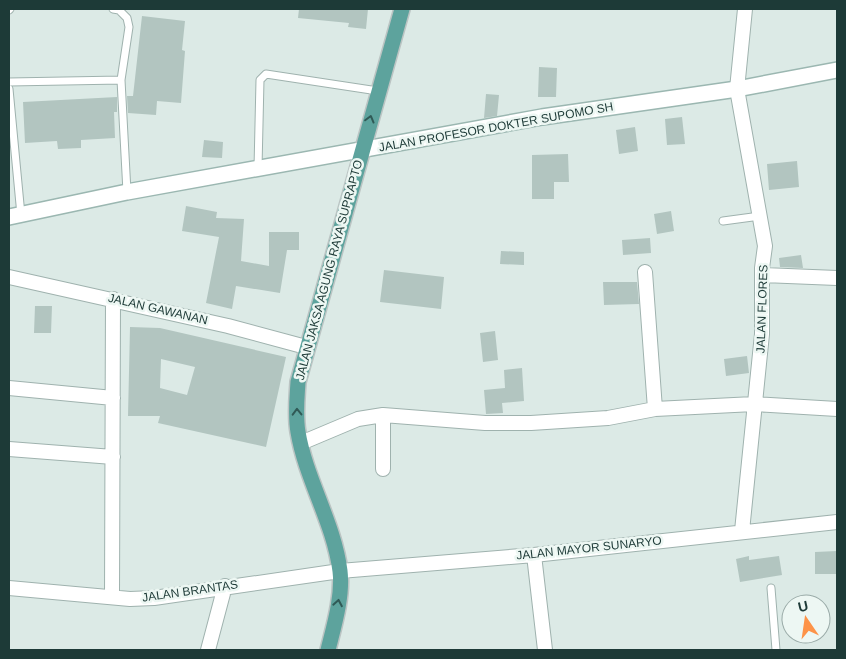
<svg xmlns="http://www.w3.org/2000/svg" width="846" height="659" viewBox="0 0 846 659" font-family="Helvetica,sans-serif">
	<style>
		.building { fill: #b2c5c0; fill-rule: evenodd }
		.lines { fill: none; stroke-linecap: round; stroke-linejoin: round }
		.lane-casing { stroke: #9fb2ae; stroke-width: 9 }
		.street-casing { stroke: #9fb2ae; stroke-width: 16 }
		.secondary-casing { stroke: #9bb7b1; stroke-width: 18 }
		.primary-casing { stroke: #bbc4c3; stroke-width: 18 }
		.lane { stroke: #fff; stroke-width: 7 }
		.street { stroke: #fff; stroke-width: 14 }
		.secondary { stroke: #fff; stroke-width: 15 }
		.primary { stroke: #5da39d; stroke-width: 15 }
		.oneway { stroke: #305a56 }
		.labels { text-anchor: middle; dominant-baseline: central; stroke-width: 5; stroke-linejoin: round; paint-order: stroke }
		.street-label { font-size: 12px; fill: #1d3a37; stroke: #edf7f3 }
	</style>
	<rect width="100%" height="100%" fill="#dceae6"/>
	<!-- building -->
	<path class="building" d="M299 9H368L366 29 348 27 349 23 298 18Z
		M142 16 185 21 182 50 185 51 181 103 157 101 156 115 128 113 127 96H133Z
		M539 67 557 68 556 97H538Z
		M486 94 499 95 497 116 484 118Z
		M117 97V112H114L115 138 81 140V148L58 149 57 141 25 143 23 102Z
		M682 117 685 144 667 145 665 119Z
		M635 127 638 151 619 154 616 130Z
		M204 140 223 142 222 158 202 157Z
		M568 154 569 182H554V199H532V155Z
		M797 161 799 187 769 190 767 164Z
		M186 206 217 212 216 218 244 219 241 261 269 266V232H299V250H287L280 293 236 286 232 309 206 303 219 237 182 231Z
		M671 211 674 231 657 234 654 214Z
		M650 238 651 253 623 255 622 240Z
		M501 251 524 252V265L500 264Z
		M801 255 803 268 780 267 779 258Z
		M384 270 444 277 441 309 380 302Z
		M603 282H637L639 304 604 305Z
		M35 306H52L51 333H34Z
		M130 327 160 328 286 357 266 447 158 423 160 416H128ZM161 359 195 367 187 395 160 388Z
		M495 331 498 360 483 362 480 333Z
		M747 356 749 373 726 376 724 359Z
		M522 368 524 401 502 403 503 413 486 414 484 390 505 388 504 370Z
		M837 551V574H815V552Z
		M749 556V560L779 556 782 575 740 582 736 559Z"/>
	<g class="lines">
		<!-- lane casing -->
		<g class="lane-casing">
			<path id="lane" d="M113 9 119 10 127 18 129 27 121 80 127 192
				M9 10 10 9
				M9 82 121 80
				M9 89 21 215
				M258 168 260 80 266 74 378 91
				M723 221 760 216
				M771 588 776 650"/>
		</g>
		<!-- street casing -->
		<g class="street-casing">
			<path id="street" d="M645 272 655 409
				M763 275 837 278
				M9 277 228 326 306 347
				M9 388 113 398
				M301 443 358 419 383 415 485 423H531L608 418 655 409 754 404 837 409
				M9 449 113 457
				M383 469V415
				M742 531 762 334V268L765 246 737 89 745 9
				M534 555 545 650
				M9 588 130 599 154 598 340 571 534 555 837 522
				M112 597 113 299
				M208 650 225 586"/>
		</g>
		<!-- secondary casing -->
		<g class="secondary-casing">
			<path id="secondary" d="M9 217 127 192 542 117 737 89 837 70"/>
		</g>
		<!-- primary casing -->
		<g class="primary-casing">
			<path id="primary" d="M328 650C334 626 343 596 340 571 334 523 306 480 298 432 295 415 297 399 298 382L402 9"/>
		</g>
		<!-- lane -->
		<use href="#lane" class="lane"/>
		<!-- street -->
		<use href="#street" class="street"/>
		<!-- secondary -->
		<use href="#secondary" class="secondary"/>
		<!-- primary -->
		<use href="#primary" class="primary"/>
	</g>
	<!-- one-way arrows -->
	<defs><path id="oneway-chevron" d="M-2-3.5L2.5 0L-2 3.5" fill="none" stroke-width="1.6" stroke-linecap="round" stroke-linejoin="round" transform="scale(1.25)"/></defs>
	<g class="oneway">
		<use href="#oneway-chevron" transform="translate(370 119) rotate(-75)"/>
		<use href="#oneway-chevron" transform="translate(297 412) rotate(-91)"/>
		<use href="#oneway-chevron" transform="translate(338 603) rotate(-80)"/>
	</g>
	<g class="labels">
		<!-- street labels -->
		<g class="street-label">
			<text transform="translate(496 127) rotate(-10)">JALAN PROFESOR DOKTER SUPOMO SH</text>
			<text transform="translate(329 270) rotate(-75)">JALAN JAKSA AGUNG RAYA SUPRAPTO</text>
			<text transform="translate(158 309) rotate(13)">JALAN GAWANAN</text>
			<text transform="translate(762 309) rotate(-88)">JALAN FLORES</text>
			<text transform="translate(589 548) rotate(-6)">JALAN MAYOR SUNARYO</text>
			<text transform="translate(190 591) rotate(-8)">JALAN BRANTAS</text>
		</g>
	</g>
	<!-- border -->
	<rect width="846" height="659" fill="none" stroke="#1d3a37" stroke-width="20"/>
	<!-- north arrow -->
	<g transform="translate(806 619) rotate(347)"><circle r="24" fill="#edf7f3" stroke="#9aaba8"/>
	<path d="M0-4L9 19L0 12L-9 19Z" fill="#fd9348"/>
	<text y="-8" font-size="14" font-weight="bold" text-anchor="middle" fill="#1d3a37">U</text>
	</g>
</svg>
